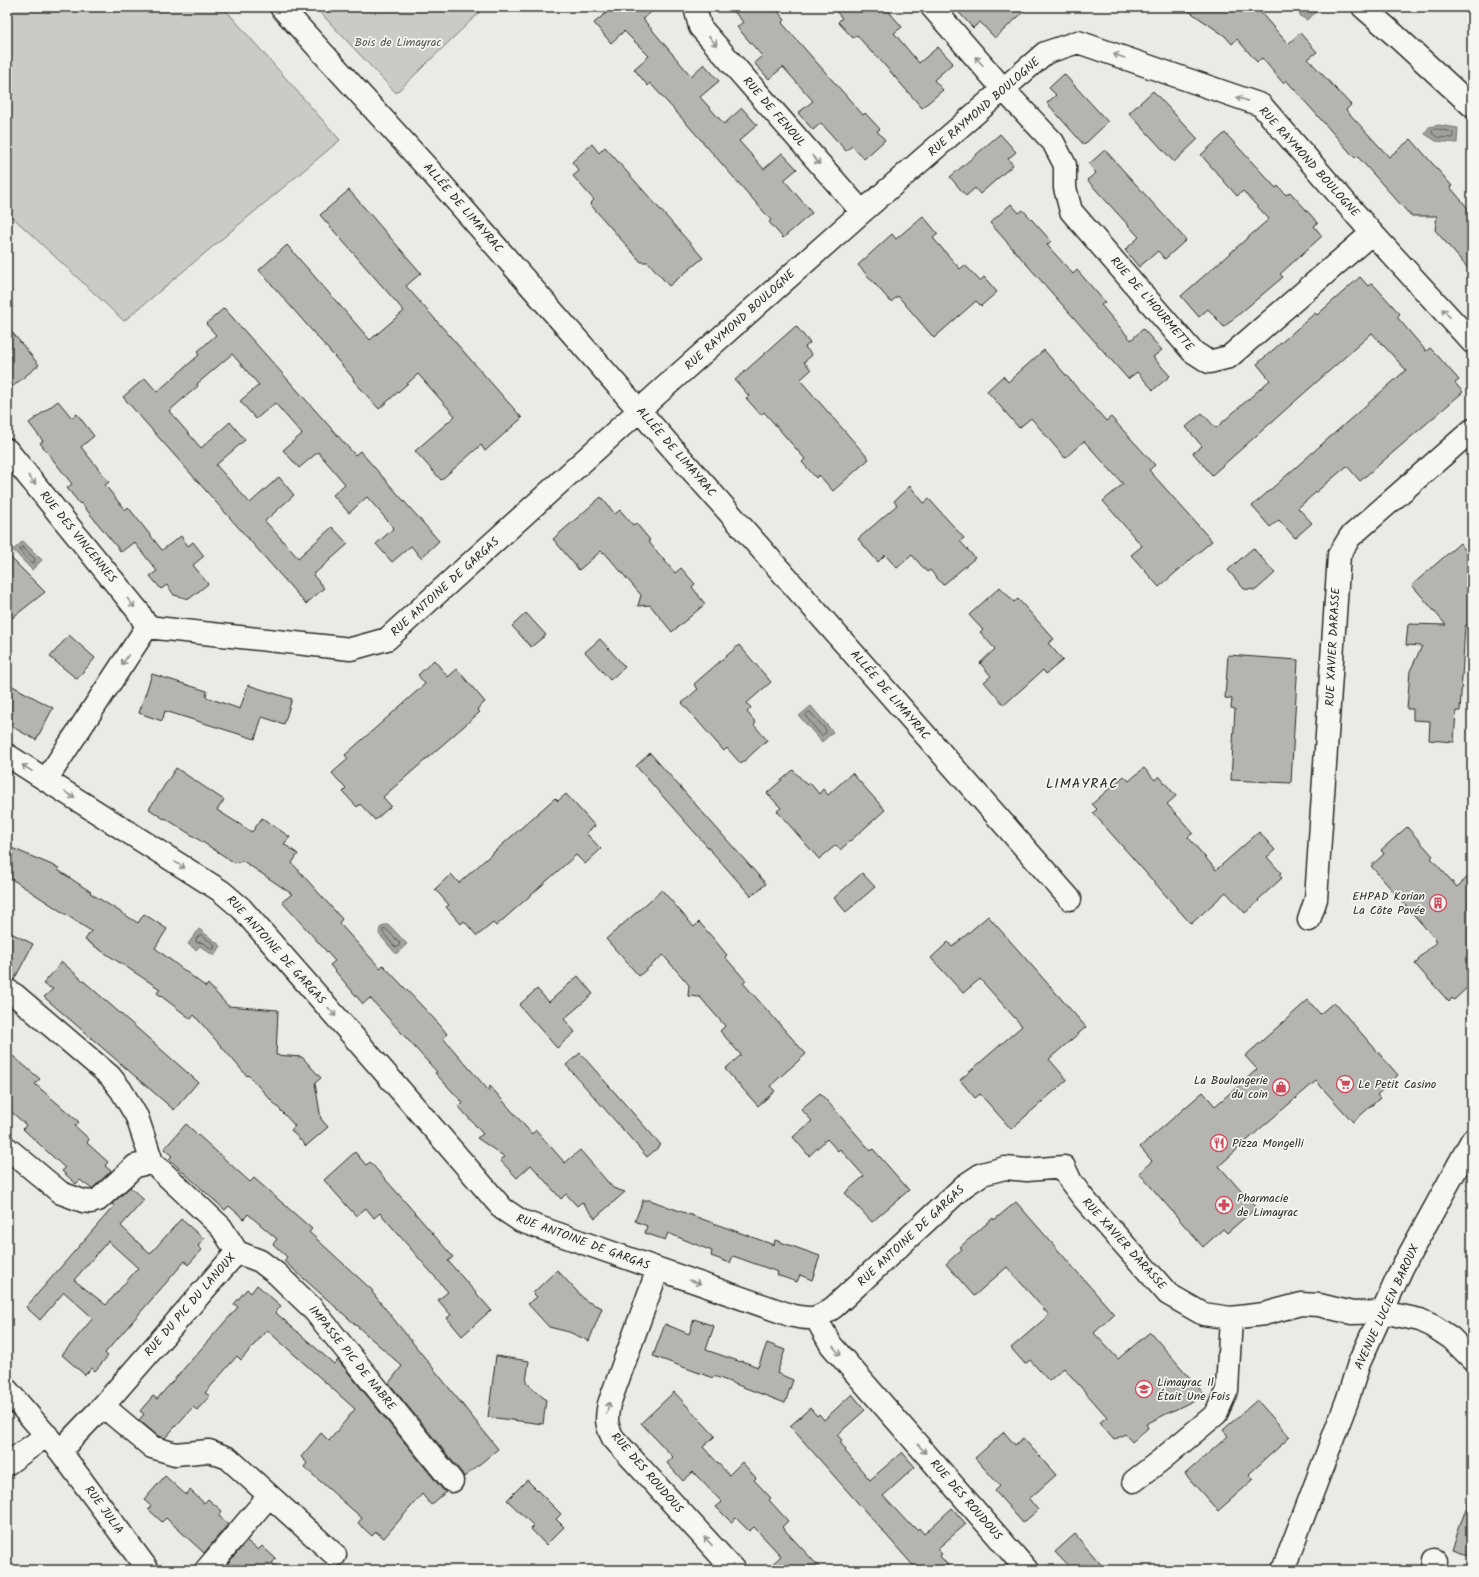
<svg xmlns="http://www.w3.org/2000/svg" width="1479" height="1577" viewBox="0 0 1479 1577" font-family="Kalam,sans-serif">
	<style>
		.green { fill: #cacac7; stroke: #7a7a79 }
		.water { fill: #a1a19e; stroke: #727270 }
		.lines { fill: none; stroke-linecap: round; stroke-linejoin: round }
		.shore { stroke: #5a5a59; stroke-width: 1 }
		.building { fill: #b4b4b1; stroke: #2b2b2b; fill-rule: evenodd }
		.minor-casing { stroke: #2b2b2b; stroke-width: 25 }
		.tertiary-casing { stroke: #2b2b2b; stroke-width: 25 }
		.minor { stroke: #f6f6f2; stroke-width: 22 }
		.tertiary { stroke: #f6f6f2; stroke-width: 22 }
		.oneway { stroke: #90908e }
		.labels { text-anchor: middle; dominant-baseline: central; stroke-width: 3.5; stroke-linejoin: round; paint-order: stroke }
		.park-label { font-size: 12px; fill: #535352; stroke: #f6f6f2 }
		.street-label { font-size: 12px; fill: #2b2b2b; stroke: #f6f6f2 }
		.poi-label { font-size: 12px; fill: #2b2b2b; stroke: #f6f6f2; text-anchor: start }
		.quarter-label { font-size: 14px; letter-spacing: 1px; fill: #2b2b2b; stroke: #f6f6f2 }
	</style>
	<rect width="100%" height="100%" fill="#eaeae6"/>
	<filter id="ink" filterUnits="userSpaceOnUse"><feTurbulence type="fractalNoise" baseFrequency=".025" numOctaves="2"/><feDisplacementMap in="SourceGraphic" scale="8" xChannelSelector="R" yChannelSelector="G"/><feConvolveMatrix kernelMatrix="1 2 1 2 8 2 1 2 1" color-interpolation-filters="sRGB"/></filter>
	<g filter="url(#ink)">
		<!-- green -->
		<path class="green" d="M7 7H223L340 140 124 321 7 212Z
			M315 7H485L396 93Z"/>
		<!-- water -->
		<path class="water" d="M1299 7H1322L1307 20 1300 16 1298 9Z
			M1438 125 1458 128 1457 143 1436 141 1425 134 1429 127Z
			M23 541 42 560 32 570 13 550Z
			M811 706 833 732 822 742 799 716Z
			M384 925H389L407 944 396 954 379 934 380 928Z
			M199 929 221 946 214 956 200 946 196 950 188 944Z"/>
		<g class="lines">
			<!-- shore -->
			<path class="shore" d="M1438 129 1453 132V138L1437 137 1432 133V130Z
				M22 547 35 559 34 563H31L20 551V549Z
				M809 712 811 713 826 730V732L823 735H821L806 717V715Z
				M386 929 400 943 398 947H395L383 933V930Z
				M201 935 215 945 214 949H212L203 943 196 942V939Z"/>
		</g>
		<!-- building -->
		<path class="building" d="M613 7H657L643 19 691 76 704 64 719 81 700 97 724 124 742 108 757 125 739 141 764 169 782 153 797 169 784 180 812 213 783 238 769 222 771 220 686 123 650 83 648 86 634 69 649 56 624 31 611 43 594 23Z
			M730 7H774L785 20 782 23 863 115 865 113 880 129 877 131 885 140 864 159 852 146 846 151 821 123 813 130 798 113 813 101 783 67 769 79 754 63 762 56 737 27 743 22Z
			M832 7H885L902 27 894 33 919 63 938 47 953 63 934 80 943 90 922 108 873 52 872 53 857 35 853 38 838 22 842 18Z
			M954 7H1029L995 38 980 22 973 28Z
			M1183 7H1252L1261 13 1288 44 1300 33 1317 52 1308 59 1351 105 1346 110 1389 157 1411 139 1452 186 1450 187 1472 213V273L1435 230 1437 216H1411L1357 156 1355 158 1286 80 1283 83 1262 58 1257 62 1237 39 1232 44 1225 36Z
			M1064 74 1108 122 1084 145 1047 103 1056 95 1049 88Z
			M1153 91 1198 139 1174 162 1129 113Z
			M1225 133 1276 188 1278 186 1286 195 1290 192 1318 223 1314 226 1322 236 1280 274 1283 277 1224 327 1208 309 1199 317 1181 296 1269 219 1243 191 1237 196 1201 155Z
			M1000 134 1016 152 1008 159 1013 165 980 194 975 188 966 196 950 177Z
			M592 144 599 153 605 147 703 258 669 286 648 262H641L590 204 594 200 573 176 579 171 572 162Z
			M1105 150 1186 240 1165 259 1158 251 1139 267 1125 250 1139 237 1087 180 1096 173 1089 164Z
			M349 190 421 273 406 286 522 418 485 451 481 445 441 480 415 451 455 416 418 374 379 409 353 380 354 379 259 270 287 245 370 340 404 311 320 215Z
			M1011 204 1019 213 1023 210 1051 241 1047 245 1073 274 1077 270 1105 302 1101 305 1131 340 1143 329 1162 350 1153 357 1170 376 1153 390 1137 372 1128 379 990 223Z
			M923 216 938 234 933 238 960 269 965 265 980 281 984 277 997 292 981 306 976 301 934 338 898 296 891 302 858 265 892 234 896 239Z
			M1360 277 1368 286 1372 283 1400 314 1397 317 1426 351 1430 348 1437 355 1459 380 1455 383 1463 392 1360 481 1347 466 1322 487 1298 508 1312 523 1295 538 1279 520 1270 527 1252 506 1406 370 1372 333 1212 475 1193 453 1202 446 1186 427 1202 413 1216 428 1270 380 1257 364 1315 313 1317 315Z
			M224 308 355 455 360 451 439 541 421 558 411 546 392 562 376 544 394 528 367 497 349 513 333 495 345 484 318 452 299 468 283 450 302 434 275 403 256 419 240 401 259 385 232 354 197 384 198 386 169 411 201 448 230 422 245 440 216 465 250 503 279 477 294 495 265 521 298 558 332 527 348 544 313 575 324 588 306 604 123 397 145 378 157 392 199 355 197 352 216 335 206 324Z
			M7 326 39 365 7 391Z
			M796 326 810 343 805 347 812 355 804 362 811 370 800 380 869 459 833 491 819 475 816 478 802 462 805 459 764 412 761 415 746 398 749 396 735 380Z
			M1044 350 1106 421 1111 417 1155 465 1149 470 1212 541 1159 587 1131 555 1142 546 1103 501 1123 484 1084 441 1065 458 1031 418 1019 428 987 391 1003 376 1008 382Z
			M58 401 72 418 77 414 94 436 81 447 109 482 105 485 125 510 128 507 162 550 181 536 188 546 193 542 204 556 193 565 208 584 189 599 174 595 167 585 161 589 150 576 157 571 134 542 121 552 81 503 80 504 67 488 72 484 40 443 43 441 29 423Z
			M910 486 924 503 929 499 964 538 960 541 975 558 943 585 930 570 927 572 912 555 897 568 885 555 878 562 858 539 897 505 894 501Z
			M601 497 615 514 620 510 633 525 636 523 650 540 648 541 675 573 681 568 695 584 692 587 705 604 672 632 650 605 638 606 641 595 604 552 603 553 601 551 579 570 553 539Z
			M1460 543 1472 559V620L1465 626 1460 711H1456L1454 742 1429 740 1430 721 1413 720V709H1407L1410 671 1422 646 1406 645 1408 624 1446 625 1412 585Z
			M1253 548 1275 573 1256 590 1244 589 1228 570Z
			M7 554 45 592 7 622Z
			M1000 587 1014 602 1018 599 1054 639 1048 643 1063 660 1046 674 1043 670 1004 705 984 682 991 676 980 663 995 649 980 632 983 630 969 615Z
			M526 613 546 635 531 647 512 626Z
			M69 635 95 658 77 679 50 657Z
			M600 639 625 667 610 680 585 652Z
			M739 645 771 682 747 703 751 708 747 712 756 723 754 725 767 740 741 764 727 748 724 751 682 703 698 689 694 684Z
			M1228 655 1298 660 1291 783 1231 780 1235 709 1231 708 1232 699 1225 698Z
			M434 660 448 677 457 669 485 702 477 709 480 712 383 797 391 806 375 820 360 804 357 807 343 792 346 789 332 773 348 759 345 755 425 684 418 675Z
			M152 674 207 691 206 697 240 709 248 685 292 699 284 724 262 717 255 739 165 711 162 721 139 713Z
			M7 683 53 708 36 740 7 724Z
			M650 753 766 884 751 896 636 766Z
			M176 768 224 800 217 810 252 832 262 818 290 837 284 844 298 854 292 863 342 919 339 923 380 968 383 965 439 1024 447 1034 443 1038 489 1091 490 1086 532 1134 536 1130 565 1163 580 1150 613 1188 625 1192 595 1218 582 1202 577 1206 566 1194 561 1199 531 1165 517 1178 500 1160 505 1157 477 1138 483 1134 459 1107 463 1103 435 1073 437 1072 370 998 363 1004 330 965 335 961 282 902 292 894 243 861 235 863 165 818 164 819 149 809Z
			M1144 768 1155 780 1159 776 1176 796 1167 804 1193 833 1188 837 1216 870 1259 832 1275 850 1267 857 1281 873 1279 875 1282 878 1258 900 1259 901 1245 913 1226 892 1191 924 1093 813 1097 809 1092 804 1124 776 1129 781Z
			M793 770 807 785 810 783 819 794 823 789 828 795 852 773 885 810 840 850 836 845 819 859 777 811 781 808 767 793Z
			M566 794 595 826 586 833 601 849 585 864 576 855 496 926 493 923 477 936 464 921 461 924 446 907 449 905 435 889 451 874 459 883 555 798 558 801Z
			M1407 827 1433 856 1431 858 1457 887 1472 873V983L1454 1000 1452 998 1449 1002 1415 964 1419 960 1418 959 1436 942 1434 940 1435 939 1371 866 1384 854 1381 850Z
			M7 846 59 868 58 870 91 892 90 893 138 923 144 914 167 929 155 948 206 987 208 984 228 1006 278 1010 276 1055 302 1057 321 1078 315 1083 321 1119 328 1127 306 1146 291 1130 295 1126 248 1075 247 1076 194 1015 191 1019 157 993 160 989 85 940 91 931 7 876Z
			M862 873 875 887 846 912 834 898Z
			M662 890 694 927 699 922 713 938 727 955 725 957 746 981 743 983 806 1054 770 1086 775 1091 758 1106 725 1069 741 1055 720 1031 725 1026 700 997 688 996 689 985 663 955 639 976 606 939Z
			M988 916 1086 1027 1049 1059 1067 1080 1011 1129 980 1094 975 1098 960 1080 1022 1026 980 979 963 993 931 958 948 942 952 947Z
			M7 931 33 944 14 980 7 978Z
			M62 962 198 1082 174 1110 44 997 53 989 43 984Z
			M578 976 593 994 564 1019 575 1032 557 1048 519 1005 537 989 549 1002Z
			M1308 1000 1320 1014 1334 1002 1398 1075 1377 1095 1380 1098 1353 1122 1316 1081 1261 1128 1219 1166 1256 1208 1227 1233 1223 1229 1203 1247 1139 1173 1152 1161 1140 1147 1203 1092 1215 1106 1243 1082 1257 1069 1245 1056Z
			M7 1051 40 1079 35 1084 79 1122 75 1126 89 1139 87 1143 108 1162 105 1166 111 1171 92 1189 80 1180 76 1184 62 1171 65 1168 23 1129 26 1125 7 1108Z
			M580 1053 661 1145 647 1157 566 1065Z
			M820 1093 871 1151 873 1149 909 1190 872 1222 845 1193 864 1176 840 1149 838 1151 827 1139 809 1156 793 1137 812 1121 801 1109Z
			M186 1124 250 1182 254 1178 312 1229 309 1232 373 1291 372 1292 498 1449 464 1477 462 1473 389 1383 402 1366 284 1261 287 1257 273 1244 277 1239 248 1214 244 1219 229 1206 225 1210 169 1159 172 1156 164 1149Z
			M355 1152 366 1165 370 1162 401 1197 453 1257 448 1261 491 1310 462 1336 447 1318 451 1315 438 1300 448 1292 380 1213 374 1218 366 1208 356 1216 324 1180Z
			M130 1187 144 1200 121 1226 150 1254 181 1219 204 1239 198 1246 202 1250 188 1265 185 1261 105 1353 108 1356 95 1371 92 1368 85 1375 62 1355 93 1318 64 1292 40 1320 26 1307 114 1206 112 1204ZM108 1241 138 1268 106 1305 74 1280Z
			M643 1200H650L666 1206 774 1245 775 1240 820 1256 812 1280 800 1275 797 1282 777 1275 778 1272 733 1256 730 1263 711 1256 712 1251 668 1233 665 1240 645 1233 647 1226 635 1221Z
			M1016 1202 1114 1314 1094 1333 1118 1359 1150 1332 1205 1395 1146 1424 1148 1428 1132 1442 1125 1434 1114 1440 1099 1423 1107 1417 1064 1368 1049 1381 1030 1360 1025 1364 1011 1348 1049 1315 1007 1267 974 1296 946 1264 962 1249 960 1247 993 1218 994 1220Z
			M557 1270 586 1301 602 1308 589 1341 569 1332 549 1327 528 1304 537 1297 533 1293Z
			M257 1285 281 1306 275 1312 334 1364 338 1360 442 1489 446 1492 431 1505 422 1494 384 1538 376 1532 372 1536 358 1523 362 1518 304 1467 307 1463 301 1457 321 1433 329 1441 355 1409 267 1330 241 1360 237 1356 224 1371 205 1393 210 1396 197 1410 193 1407 165 1438 158 1436 139 1420 144 1414 140 1411 153 1396 157 1399 238 1307 234 1304 247 1289 251 1293Z
			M694 1319 714 1326 706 1350 741 1362 742 1361 758 1367 767 1343 785 1350 777 1373 793 1380 785 1403 714 1376 713 1378 653 1356 665 1324 689 1334Z
			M496 1356 529 1361 526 1382 546 1400 543 1424 488 1417Z
			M674 1392 715 1436 703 1447 729 1475 742 1462 756 1478 754 1480 771 1498 769 1500 788 1521 782 1527 822 1570H766L781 1556 754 1527 749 1531 736 1518 731 1522 716 1507 722 1502 693 1472 683 1481 667 1463 673 1457 641 1423Z
			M852 1394 865 1410 837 1435 842 1440 840 1442 846 1450 845 1451 870 1480 902 1452 915 1467 883 1496 909 1524 910 1523 917 1530 919 1528 924 1534 952 1508 966 1524 937 1549 942 1554 940 1556 952 1570H917L790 1426 810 1408 817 1416 819 1414 824 1420Z
			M1257 1400 1290 1437 1249 1474 1254 1479 1218 1511 1185 1474 1228 1436 1223 1430Z
			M1004 1432 1015 1445 1023 1438 1056 1475 1029 1499 1038 1510 1023 1523 995 1491 1000 1486 975 1458Z
			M165 1476 186 1495 190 1490 204 1503 208 1499 222 1511 219 1516 228 1524 204 1553 166 1518 162 1522 148 1509 151 1506 144 1500Z
			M527 1480 561 1514 556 1519 564 1527 546 1545 531 1529 534 1526 507 1500Z
			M1469 1500 1472 1501V1556L1452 1549Z
			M1075 1534 1084 1545 1106 1570H1072L1055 1552Z
			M247 1541 258 1550 262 1546 276 1559 272 1563 281 1570H224L223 1569Z"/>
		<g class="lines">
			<!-- minor casing -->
			<g class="minor-casing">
				<path id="minor" d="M281 7 432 173 658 432 1070 899
					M695 7 700 27 862 212
					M932 7 1004 90 1053 142 1065 165V188L1071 211 1192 351 1209 362 1229 357 1372 233
					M1363 7 1396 36 1472 106
					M7 450 138 611 147 627
					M147 627 46 780 221 891 241 908 401 1091 503 1209 521 1221 790 1315C810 1320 817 1320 834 1307L964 1186 982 1174 1005 1168 1027 1170 1064 1167 1071 1182 1084 1199 1168 1294 1203 1314 1231 1318 1264 1314 1301 1304 1319 1305 1352 1313 1383 1312 1420 1320 1433 1326 1451 1338 1472 1359
					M147 627 351 649 387 639 676 377 862 212 1045 53 1078 42 1261 105 1372 233 1472 342
					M7 755 46 780
					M1309 920 1316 899 1339 555 1350 537 1472 430
					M7 990 15 995 110 1076 121 1090 137 1117 152 1162 221 1227 237 1252
					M7 1148 61 1193 83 1201 91 1202 98 1200 135 1166 152 1162
					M237 1252 260 1261 277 1274 312 1308 452 1481
					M658 1269 609 1404C606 1419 606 1425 613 1438L734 1570
					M816 1318 831 1345 1027 1570
					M7 1390 60 1451 148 1570
					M103 1406 152 1447 175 1454 209 1451 228 1458 335 1555
					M60 1451 103 1406 237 1252
					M7 1464 47 1435
					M1134 1481 1161 1460 1216 1414 1227 1390 1231 1318
					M206 1570 269 1496
					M1434 1570 1435 1560"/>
			</g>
			<!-- tertiary casing -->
			<g class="tertiary-casing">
				<path id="tertiary" d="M1283 1570 1347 1401 1359 1363 1402 1268 1472 1140"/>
			</g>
			<!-- minor -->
			<use href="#minor" class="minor"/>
			<!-- tertiary -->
			<use href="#tertiary" class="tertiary"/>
		</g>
		<!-- one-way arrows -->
		<defs><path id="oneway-shaft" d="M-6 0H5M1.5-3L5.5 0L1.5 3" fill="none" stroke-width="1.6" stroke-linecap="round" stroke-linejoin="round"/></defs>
		<g class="oneway">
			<use href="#oneway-shaft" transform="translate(713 41) rotate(49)"/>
			<use href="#oneway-shaft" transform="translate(1119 56) rotate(-161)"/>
			<use href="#oneway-shaft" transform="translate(979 61) rotate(-131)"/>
			<use href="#oneway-shaft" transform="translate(1242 99) rotate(-161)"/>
			<use href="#oneway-shaft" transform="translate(816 160) rotate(49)"/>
			<use href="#oneway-shaft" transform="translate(1446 313) rotate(-133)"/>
			<use href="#oneway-shaft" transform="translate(32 480) rotate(51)"/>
			<use href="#oneway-shaft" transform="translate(131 603) rotate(51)"/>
			<use href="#oneway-shaft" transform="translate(125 660) rotate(123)"/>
			<use href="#oneway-shaft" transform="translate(27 768) rotate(-147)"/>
			<use href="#oneway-shaft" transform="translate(70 795) rotate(32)"/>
			<use href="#oneway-shaft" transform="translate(180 865) rotate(32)"/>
			<use href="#oneway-shaft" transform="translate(332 1012) rotate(49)"/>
			<use href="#oneway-shaft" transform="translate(695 1282) rotate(19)"/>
			<use href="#oneway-shaft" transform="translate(837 1351) rotate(49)"/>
			<use href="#oneway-shaft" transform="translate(608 1408) rotate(-76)"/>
			<use href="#oneway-shaft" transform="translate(922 1449) rotate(49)"/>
			<use href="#oneway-shaft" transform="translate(708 1541) rotate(-133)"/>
		</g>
	</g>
	<!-- icons -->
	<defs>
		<g id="building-ring" transform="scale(0.9)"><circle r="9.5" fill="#f6f6f2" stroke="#d1495b" stroke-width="1.5"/><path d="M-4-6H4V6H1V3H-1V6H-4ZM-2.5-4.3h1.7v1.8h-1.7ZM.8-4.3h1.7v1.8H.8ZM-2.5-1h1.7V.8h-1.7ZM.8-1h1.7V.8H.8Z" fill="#d1495b"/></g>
		<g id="supermarket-ring" transform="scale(0.9)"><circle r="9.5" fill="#f6f6f2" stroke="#d1495b" stroke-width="1.5"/><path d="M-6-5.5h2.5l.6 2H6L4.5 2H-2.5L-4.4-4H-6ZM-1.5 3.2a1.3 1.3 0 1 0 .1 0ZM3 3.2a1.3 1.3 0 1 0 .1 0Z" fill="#d1495b"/></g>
		<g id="shop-ring" transform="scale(0.9)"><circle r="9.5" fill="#f6f6f2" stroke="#d1495b" stroke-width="1.5"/><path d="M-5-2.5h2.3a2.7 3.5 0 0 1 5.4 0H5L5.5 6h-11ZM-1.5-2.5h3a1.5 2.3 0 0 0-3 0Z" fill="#d1495b"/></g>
		<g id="restaurant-ring" transform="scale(0.9)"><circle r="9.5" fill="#f6f6f2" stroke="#d1495b" stroke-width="1.5"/><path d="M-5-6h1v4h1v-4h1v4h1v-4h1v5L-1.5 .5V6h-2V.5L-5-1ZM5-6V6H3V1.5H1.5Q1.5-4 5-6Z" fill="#d1495b"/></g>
		<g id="pharmacy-ring" transform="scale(0.9)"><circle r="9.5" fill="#f6f6f2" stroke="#d1495b" stroke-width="1.5"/><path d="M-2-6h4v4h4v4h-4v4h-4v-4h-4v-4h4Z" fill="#d1495b"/></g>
		<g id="school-ring" transform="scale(0.9)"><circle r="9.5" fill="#f6f6f2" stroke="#d1495b" stroke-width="1.5"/><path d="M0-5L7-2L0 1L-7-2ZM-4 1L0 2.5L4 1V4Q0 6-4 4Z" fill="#d1495b"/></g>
	</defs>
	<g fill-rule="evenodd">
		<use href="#building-ring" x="1438" y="903"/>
		<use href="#supermarket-ring" x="1345" y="1084"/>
		<use href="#shop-ring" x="1281" y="1087"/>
		<use href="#restaurant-ring" x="1219" y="1143"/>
		<use href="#pharmacy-ring" x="1224" y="1205"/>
		<use href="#school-ring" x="1144" y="1389"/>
	</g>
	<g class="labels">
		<!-- park labels -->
		<g class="park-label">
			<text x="398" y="42">Bois de Limayrac</text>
		</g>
		<!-- street labels -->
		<g class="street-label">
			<text transform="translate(984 107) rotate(-41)">RUE RAYMOND BOULOGNE</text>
			<text transform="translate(774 112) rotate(49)">RUE DE FENOUL</text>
			<text transform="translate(1309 162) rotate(48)">RUE RAYMOND BOULOGNE</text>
			<text transform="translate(463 208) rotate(49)">ALLÉE DE LIMAYRAC</text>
			<text transform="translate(1152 304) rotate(49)">RUE DE L'HOURMETTE</text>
			<text transform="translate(740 320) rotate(-42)">RUE RAYMOND BOULOGNE</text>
			<text transform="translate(676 452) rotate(49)">ALLÉE DE LIMAYRAC</text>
			<text transform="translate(78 537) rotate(51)">RUE DES VINCENNES</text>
			<text transform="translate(445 587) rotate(-42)">RUE ANTOINE DE GARGAS</text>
			<text transform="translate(1333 647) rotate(-87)">RUE XAVIER DARASSE</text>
			<text transform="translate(890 695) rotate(49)">ALLÉE DE LIMAYRAC</text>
			<text transform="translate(276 950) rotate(48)">RUE ANTOINE DE GARGAS</text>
			<text transform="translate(911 1236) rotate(-43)">RUE ANTOINE DE GARGAS</text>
			<text transform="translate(583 1242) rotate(20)">RUE ANTOINE DE GARGAS</text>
			<text transform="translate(1124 1244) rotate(48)">RUE XAVIER DARASSE</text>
			<text transform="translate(190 1305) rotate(-49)">RUE DU PIC DU LANOUX</text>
			<text transform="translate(1387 1307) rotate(-65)">AVENUE LUCIEN BAROUX</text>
			<text transform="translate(352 1358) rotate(51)">IMPASSE PIC DE NABRE</text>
			<text transform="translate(647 1473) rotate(49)">RUE DES ROUDOUS</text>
			<text transform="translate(966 1500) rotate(49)">RUE DES ROUDOUS</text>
			<text transform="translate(104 1510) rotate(54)">RUE JULIA</text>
		</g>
		<!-- poi labels -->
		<g class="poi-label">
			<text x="1425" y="896" text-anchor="end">EHPAD Korian<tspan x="1425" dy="14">La Côte Pavée</tspan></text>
			<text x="1268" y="1080" text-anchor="end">La Boulangerie<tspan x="1268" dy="14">du coin</tspan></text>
			<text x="1358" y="1084">Le Petit Casino</text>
			<text x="1232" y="1143">Pizza Mongelli</text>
			<text x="1237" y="1198">Pharmacie<tspan x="1237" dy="14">de Limayrac</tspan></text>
			<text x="1157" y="1382">Limayrac Il<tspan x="1157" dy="14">Était Une Fois</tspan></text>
		</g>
		<!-- quarter labels -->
		<g class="quarter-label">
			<text x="1082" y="784">LIMAYRAC</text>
		</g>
	</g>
	<!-- margin -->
	<rect width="1479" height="1577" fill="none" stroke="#f6f6f2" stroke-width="24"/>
	<rect x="12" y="12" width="1455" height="1553" fill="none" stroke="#2b2b2b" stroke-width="1.5" filter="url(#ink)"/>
</svg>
